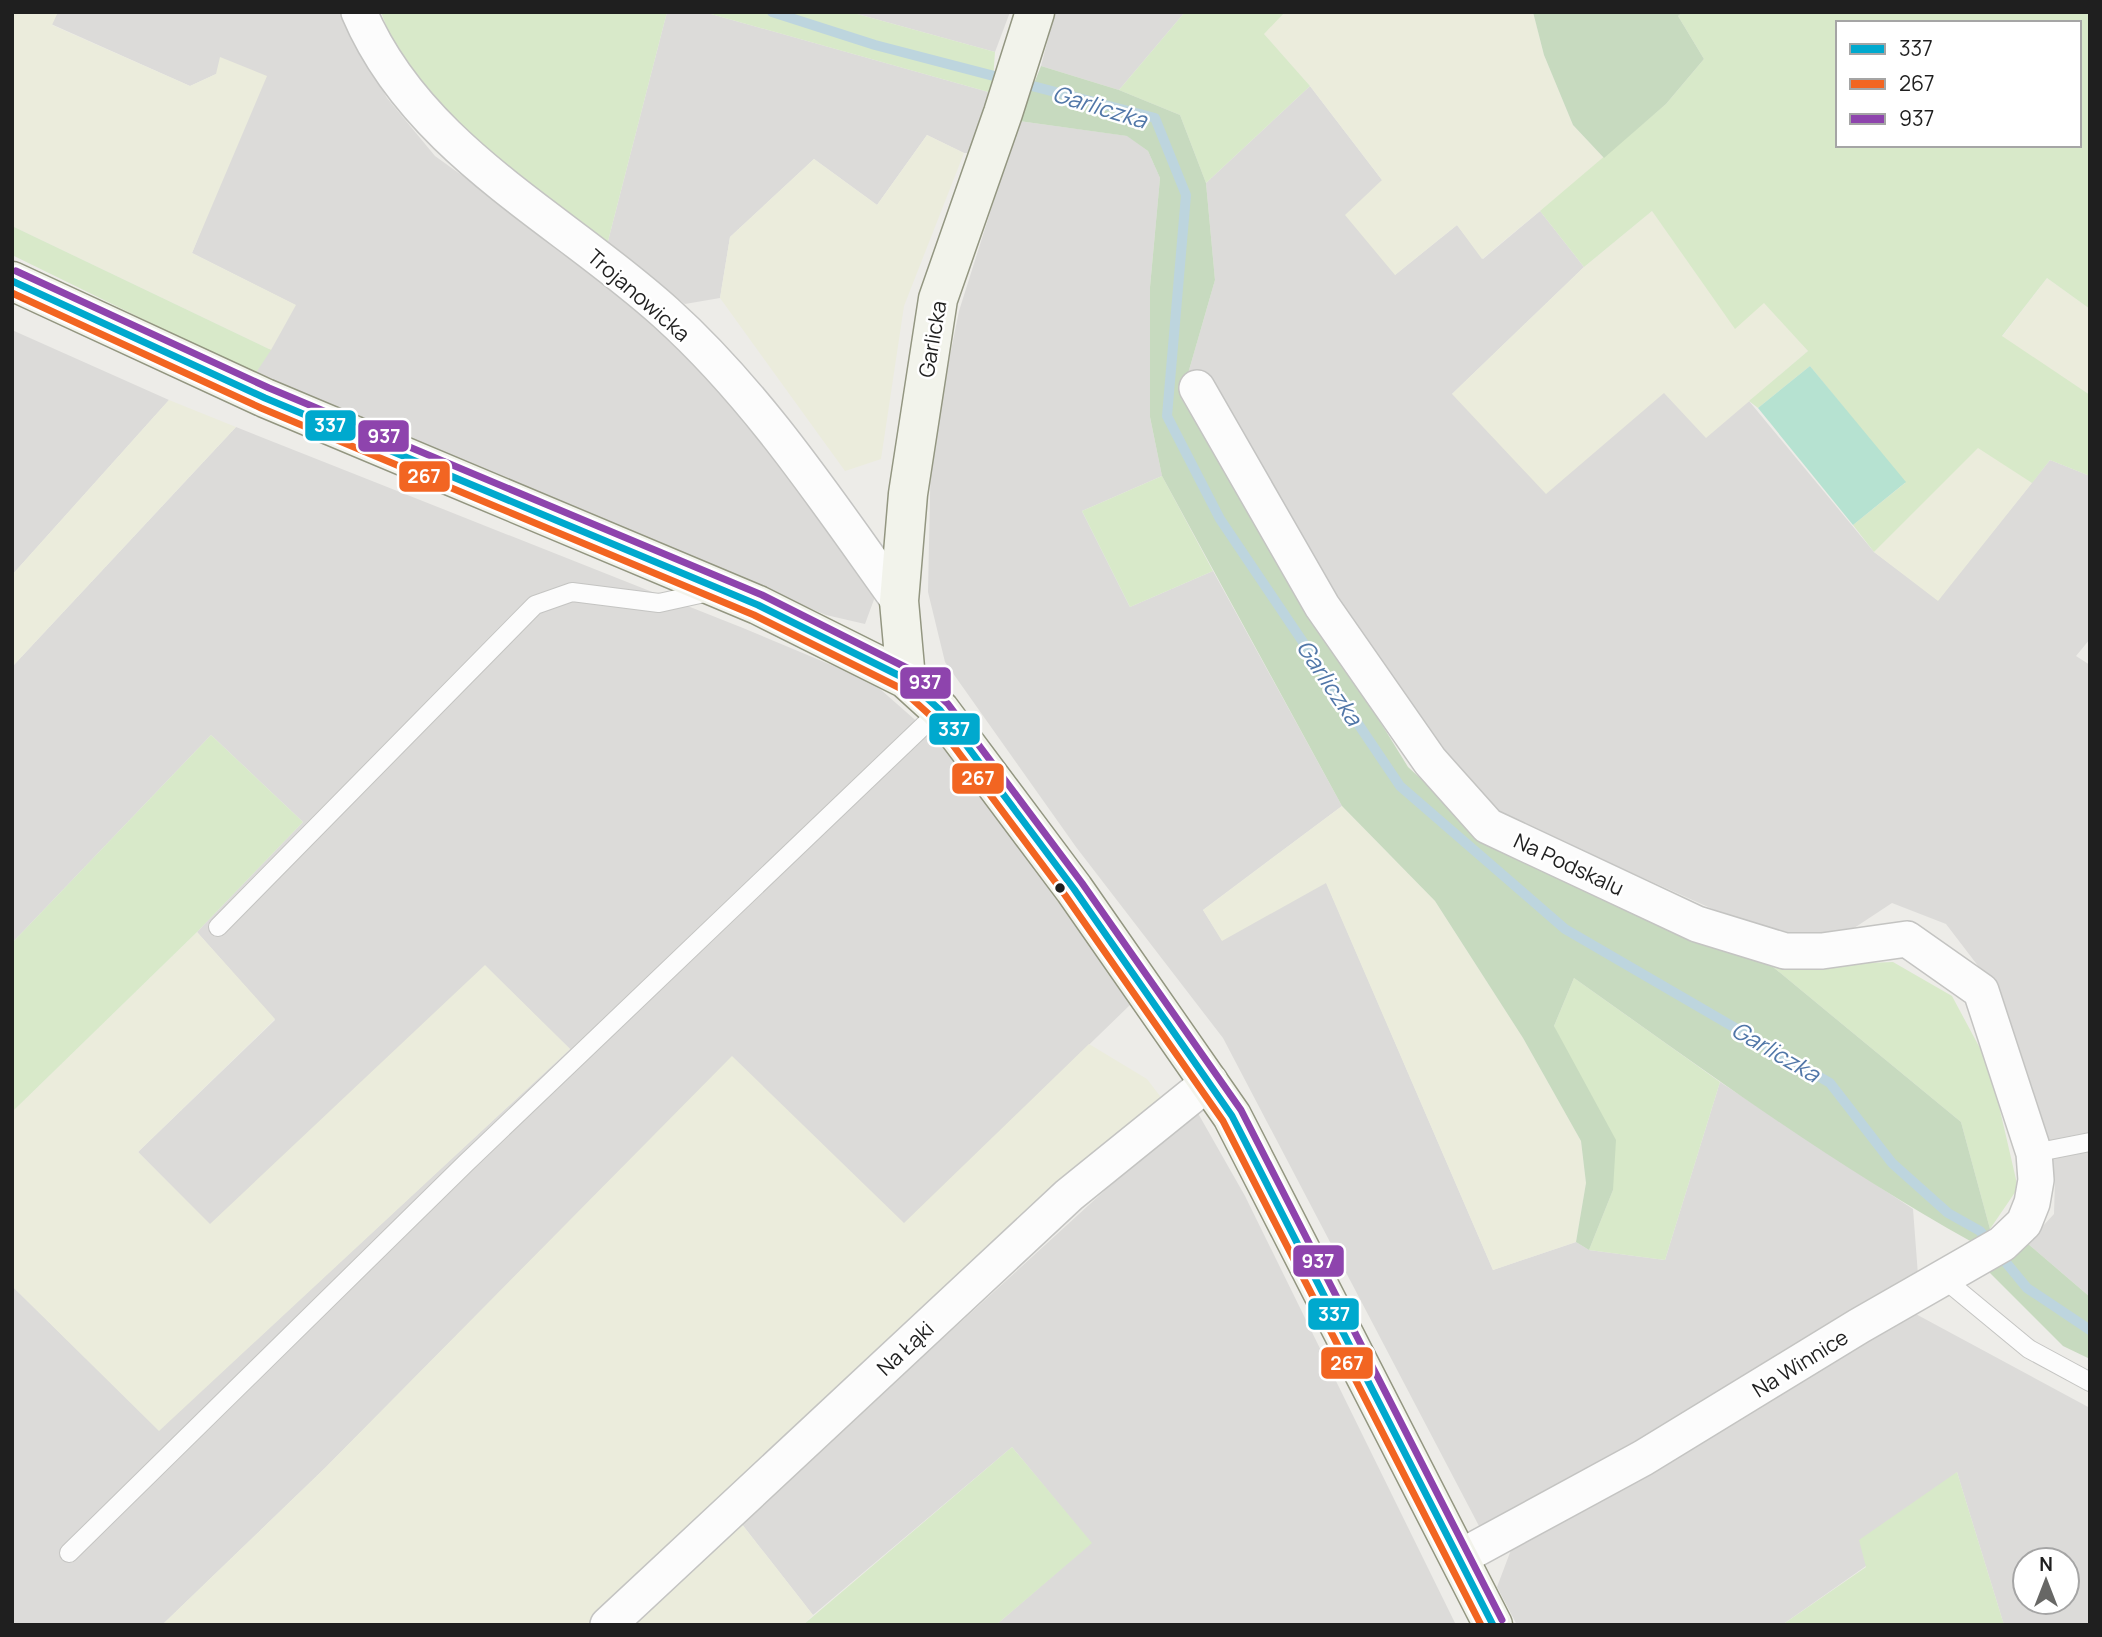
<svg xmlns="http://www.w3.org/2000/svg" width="2102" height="1637" viewBox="0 0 2102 1637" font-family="Manrope,sans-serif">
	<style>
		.residential { fill: #dcdbd9; fill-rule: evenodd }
		.farmland { fill: #ebecdc }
		.grass { fill: #d8e9c9; fill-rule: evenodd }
		.forest { fill: #c7dabf }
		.pitch { fill: #b6e2d1 }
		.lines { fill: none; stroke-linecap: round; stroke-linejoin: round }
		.stream { stroke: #bdd5de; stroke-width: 10 }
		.lane-casing { stroke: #c4c4c2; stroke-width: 20 }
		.street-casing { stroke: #c4c4c2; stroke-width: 38 }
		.secondary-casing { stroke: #939681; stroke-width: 41 }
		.lane { stroke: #fcfcfc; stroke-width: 18 }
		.street { stroke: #fcfcfc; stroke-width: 35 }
		.secondary { stroke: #f2f3eb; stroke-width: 38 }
		.bus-1-casing { stroke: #fff; stroke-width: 12 }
		.bus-2-casing { stroke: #fff; stroke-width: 12 }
		.bus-3-casing { stroke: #fff; stroke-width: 12 }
		.bus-1 { stroke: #00a9ce; stroke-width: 7 }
		.bus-2 { stroke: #f26522; stroke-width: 7 }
		.bus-3 { stroke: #8e44ad; stroke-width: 7 }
		.bus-dot { fill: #1f1f1f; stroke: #fff; stroke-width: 2.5 }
		.labels { text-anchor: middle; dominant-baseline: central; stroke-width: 5; stroke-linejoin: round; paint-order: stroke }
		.street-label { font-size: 21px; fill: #1f1f1f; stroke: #fff }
		.water-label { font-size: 23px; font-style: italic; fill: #5177a8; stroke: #fff }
		.line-badge { stroke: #fff; stroke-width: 2.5 }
		.badge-label { font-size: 19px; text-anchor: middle; font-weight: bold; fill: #fff }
	</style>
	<rect width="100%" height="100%" fill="#edece8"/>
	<!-- residential -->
	<path class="residential" d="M58 12H340L387 98 435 156 631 297 751 421 876 594 865 624 826 615 255 374 295 305 192 253 216 193V74L190 86 51 24Z
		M667 12H704L992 93 973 153H964L927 135 877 205 814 159 730 237 720 298 685 304 607 245Z
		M850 12H1010L995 52Z
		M1055 12H1185L1119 90 1041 66Z
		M1310 86 1382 180 1395 275 1457 225 1483 259 1540 211 1584 267 1452 394 1665 392 1749 401 1874 552 1938 600 2050 460 2090 476V639L2076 656 2090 665V1297L2027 1243 2054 1214 2055 1180 2040 1123 1985 975 1946 924 1892 903 1842 936 1777 938 1510 818 1471 795 1310 609 1181 398 1215 280 1206 183Z
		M1019 121 1128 136 1148 151 1160 178 1150 287V417L1162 476 1082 511 1130 607 1213 571 1342 806 1203 910 1222 940 1326 882 1493 1270 1576 1242 1589 1250 1665 1260 1720 1082 1913 1209 1918 1275 1647 1442 1479 1526 1223 1038 1076 847 945 662 928 592 931 450 959 311Z
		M12 330 169 400 12 575Z
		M236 427 743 628 872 682 938 740 1021 849 1130 1005 904 1224 732 1057 325 1468 162 1625H12V1286L159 1430 570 1049 485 966 210 1225 138 1152 275 1020 197 932 303 822 211 735 12 943V667Z
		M1195 1108 1245 1196 1456 1625H996L1091 1543 1012 1447 813 1615 741 1523Z
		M1912 1312 2090 1408V1625H2004L1957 1472 1866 1566 1782 1625H1517L1497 1587 1511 1550ZM2025 1560H2067V1602H2025Z"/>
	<!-- farmland -->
	<path class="farmland" d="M12 12H58L52 25 190 86 216 74 220 57 267 76 192 253 296 305 271 350 12 226Z
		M1285 12H1533L1544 55 1573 125 1604 158 1482 259 1457 225 1395 275 1345 215 1382 180 1310 86 1263 33Z
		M927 135 964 153 904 306 881 459 845 471 720 298 730 237 814 159 877 205Z
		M1652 211 1735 328 1764 302 1808 351 1706 438 1664 393 1546 494 1452 394 1584 267Z
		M2047 278 2090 309V395L2002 337Z
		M169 400 236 427 12 667V575Z
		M1978 447 2032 483 1938 601 1874 552Z
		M1342 806 1435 901 1523 1038 1581 1141 1586 1183 1576 1242 1493 1270 1326 883 1222 941 1203 910Z
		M197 932 275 1019 138 1152 210 1224 485 965 570 1049 159 1431 12 1286V1112Z
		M1089 1044 1147 1079 1163 1100 595 1625H162L325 1468 732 1056 904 1223Z
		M741 1523 813 1615 803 1625H629Z"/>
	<!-- grass -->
	<path class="grass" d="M381 12H667L607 245C522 180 418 118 381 12Z
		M704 12H850L995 52 992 93Z
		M1185 12H1285L1264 34 1310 86 1206 183 1180 115 1119 90Z
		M1683 12H2090V309L2047 278 2002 336 2090 395V476L2050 460 2032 483 1978 448 1874 552 1853 525 1905 483 1810 366 1758 408 1749 401 1808 351 1764 303 1735 329 1652 211 1584 267 1540 211 1666 104 1704 59 1678 16ZM1838 23H2079V145H1838Z
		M12 226 271 350 255 374 12 255Z
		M1162 476 1213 571 1130 607 1082 511Z
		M211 735 303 822 197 932 12 1112V943Z
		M1893 962 1952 996 1990 1067 2018 1188 1990 1229 1961 1122 1773 967Z
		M1574 978 1720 1082 1665 1260 1589 1250 1613 1190 1554 1026Z
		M1012 1447 1092 1543 996 1625H803Z
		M1957 1472 2004 1625H1782L1866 1567 1859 1540Z"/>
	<!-- forest -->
	<path class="forest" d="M1533 12H1683L1678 16 1704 59 1666 104 1604 158 1573 125 1544 55Z
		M1041 66 1119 90 1180 115 1206 183 1215 280 1181 398 1408 767 1483 836 1691 936 1773 967 1961 1122 1990 1229 1972 1242C1833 1165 1704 1070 1574 978L1554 1026 1616 1140 1613 1190 1589 1250 1576 1242 1586 1183 1581 1141 1523 1038 1435 901 1342 806 1162 476 1150 417V287L1160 178 1148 151 1127 136 1019 121Z
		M2027 1243 2090 1297V1359L2063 1346 1989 1272Z"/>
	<!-- pitch -->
	<path class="pitch" d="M1810 366 1906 482 1853 525 1758 408Z"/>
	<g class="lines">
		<!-- stream -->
		<path class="stream" d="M772 12 875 45 1155 118 1186 195 1167 416 1220 519 1400 786 1565 929 1830 1083 1892 1163 1948 1213 1980 1231 2027 1288 2090 1330"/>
		<!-- lane casing -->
		<g class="lane-casing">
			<path id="lane" d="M218 927 535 605 572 592 659 603 709 592
				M2034 1153 2090 1142
				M1943 1278 2029 1349 2090 1382
				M69 1553 465 1164 940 710"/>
		</g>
		<!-- street casing -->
		<g class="street-casing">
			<path id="street" d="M359 12C417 149 560 217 666 313 758 396 827 501 899 601
				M1197 388 1322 606 1430 761 1488 826 1697 924 1785 951H1822L1907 939 1981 991 2034 1153 2036 1180 2032 1203 2024 1223 2002 1244 1859 1326 1643 1458 1459 1558
				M608 1625 1069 1195 1210 1081"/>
		</g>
		<!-- secondary casing -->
		<g class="secondary-casing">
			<path id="secondary" d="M12 281 265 398 758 605 906 679 940 710 1074 889 1232 1116 1493 1625
				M906 679 899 601 908 494 938 299 1003 113 1035 12"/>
		</g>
		<!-- lane -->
		<use href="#lane" class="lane"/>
		<!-- street -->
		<use href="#street" class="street"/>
		<!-- secondary -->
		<use href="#secondary" class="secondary"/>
		<!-- bus-1 casing -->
		<g class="bus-1-casing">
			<path id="bus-1" d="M12 281 265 398 758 605 906 679 940 710 1074 889 1232 1116 1493 1625"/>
		</g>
		<!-- bus-2 casing -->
		<g class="bus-2-casing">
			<path id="bus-2" d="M12 293 261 408 754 615 900 688 932 717 1065 895 1223 1121 1481 1625"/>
		</g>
		<!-- bus-3 casing -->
		<g class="bus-3-casing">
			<path id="bus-3" d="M16 271 269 388 762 595 913 671 948 704 1082 883 1241 1110 1502 1620"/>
		</g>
		<!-- bus-1 -->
		<use href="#bus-1" class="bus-1"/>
		<!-- bus-2 -->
		<use href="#bus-2" class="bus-2"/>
		<!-- bus-3 -->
		<use href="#bus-3" class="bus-3"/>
	</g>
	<!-- markers -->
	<circle class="bus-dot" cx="1060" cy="888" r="6"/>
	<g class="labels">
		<!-- street labels -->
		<g class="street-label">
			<text transform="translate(639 295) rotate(41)">Trojanowicka</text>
			<text transform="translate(932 339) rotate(-80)">Garlicka</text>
			<text transform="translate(1569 864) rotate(25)">Na Podskalu</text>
			<text transform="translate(905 1348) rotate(-43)">Na Łąki</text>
			<text transform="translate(1800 1363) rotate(-32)">Na Winnice</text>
		</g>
		<!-- water labels -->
		<g class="water-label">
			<text transform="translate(1100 106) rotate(17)">Garliczka</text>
			<text transform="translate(1330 682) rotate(56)">Garliczka</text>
			<text transform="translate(1776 1051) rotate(30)">Garliczka</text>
		</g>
	</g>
	<g class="line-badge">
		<rect x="304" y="409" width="53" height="33" rx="7" fill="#00a9ce"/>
		<rect x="357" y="419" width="53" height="34" rx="7" fill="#8e44ad"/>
		<rect x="398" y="460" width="53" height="33" rx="7" fill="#f26522"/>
		<rect x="899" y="666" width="53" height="34" rx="7" fill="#8e44ad"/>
		<rect x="928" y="712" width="53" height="34" rx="7" fill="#00a9ce"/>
		<rect x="951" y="762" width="54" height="33" rx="7" fill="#f26522"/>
		<rect x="1292" y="1244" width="53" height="34" rx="7" fill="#8e44ad"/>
		<rect x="1307" y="1297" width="53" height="34" rx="7" fill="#00a9ce"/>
		<rect x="1320" y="1346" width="54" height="34" rx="7" fill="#f26522"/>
	</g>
	<g class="badge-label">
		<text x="330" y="432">337</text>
		<text x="384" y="443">937</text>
		<text x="424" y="483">267</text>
		<text x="925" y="689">937</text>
		<text x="954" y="736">337</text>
		<text x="978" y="785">267</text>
		<text x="1318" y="1268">937</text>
		<text x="1334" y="1321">337</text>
		<text x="1347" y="1370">267</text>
	</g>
	<!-- border -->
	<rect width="2102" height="1637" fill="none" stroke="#1f1f1f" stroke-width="28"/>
	<!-- legend -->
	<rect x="1836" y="21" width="245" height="126" fill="#ffffff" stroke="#a5a5a5" stroke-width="2"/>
	<rect x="1850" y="44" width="35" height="10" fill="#00a9ce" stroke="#a5a5a5" stroke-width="2"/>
	<text x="1899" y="56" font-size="21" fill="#1f1f1f">337</text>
	<rect x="1850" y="79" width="35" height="10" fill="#f26522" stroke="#a5a5a5" stroke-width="2"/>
	<text x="1899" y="91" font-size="21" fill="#1f1f1f">267</text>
	<rect x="1850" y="114" width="35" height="10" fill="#8e44ad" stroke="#a5a5a5" stroke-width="2"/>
	<text x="1899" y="126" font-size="21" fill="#1f1f1f">937</text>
	<!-- north arrow -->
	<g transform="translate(2046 1581)"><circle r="33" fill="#ffffff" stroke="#a5a5a5" stroke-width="2"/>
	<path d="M0-5L12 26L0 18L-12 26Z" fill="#676765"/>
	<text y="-10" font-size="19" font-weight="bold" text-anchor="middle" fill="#1f1f1f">N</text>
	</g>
</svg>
